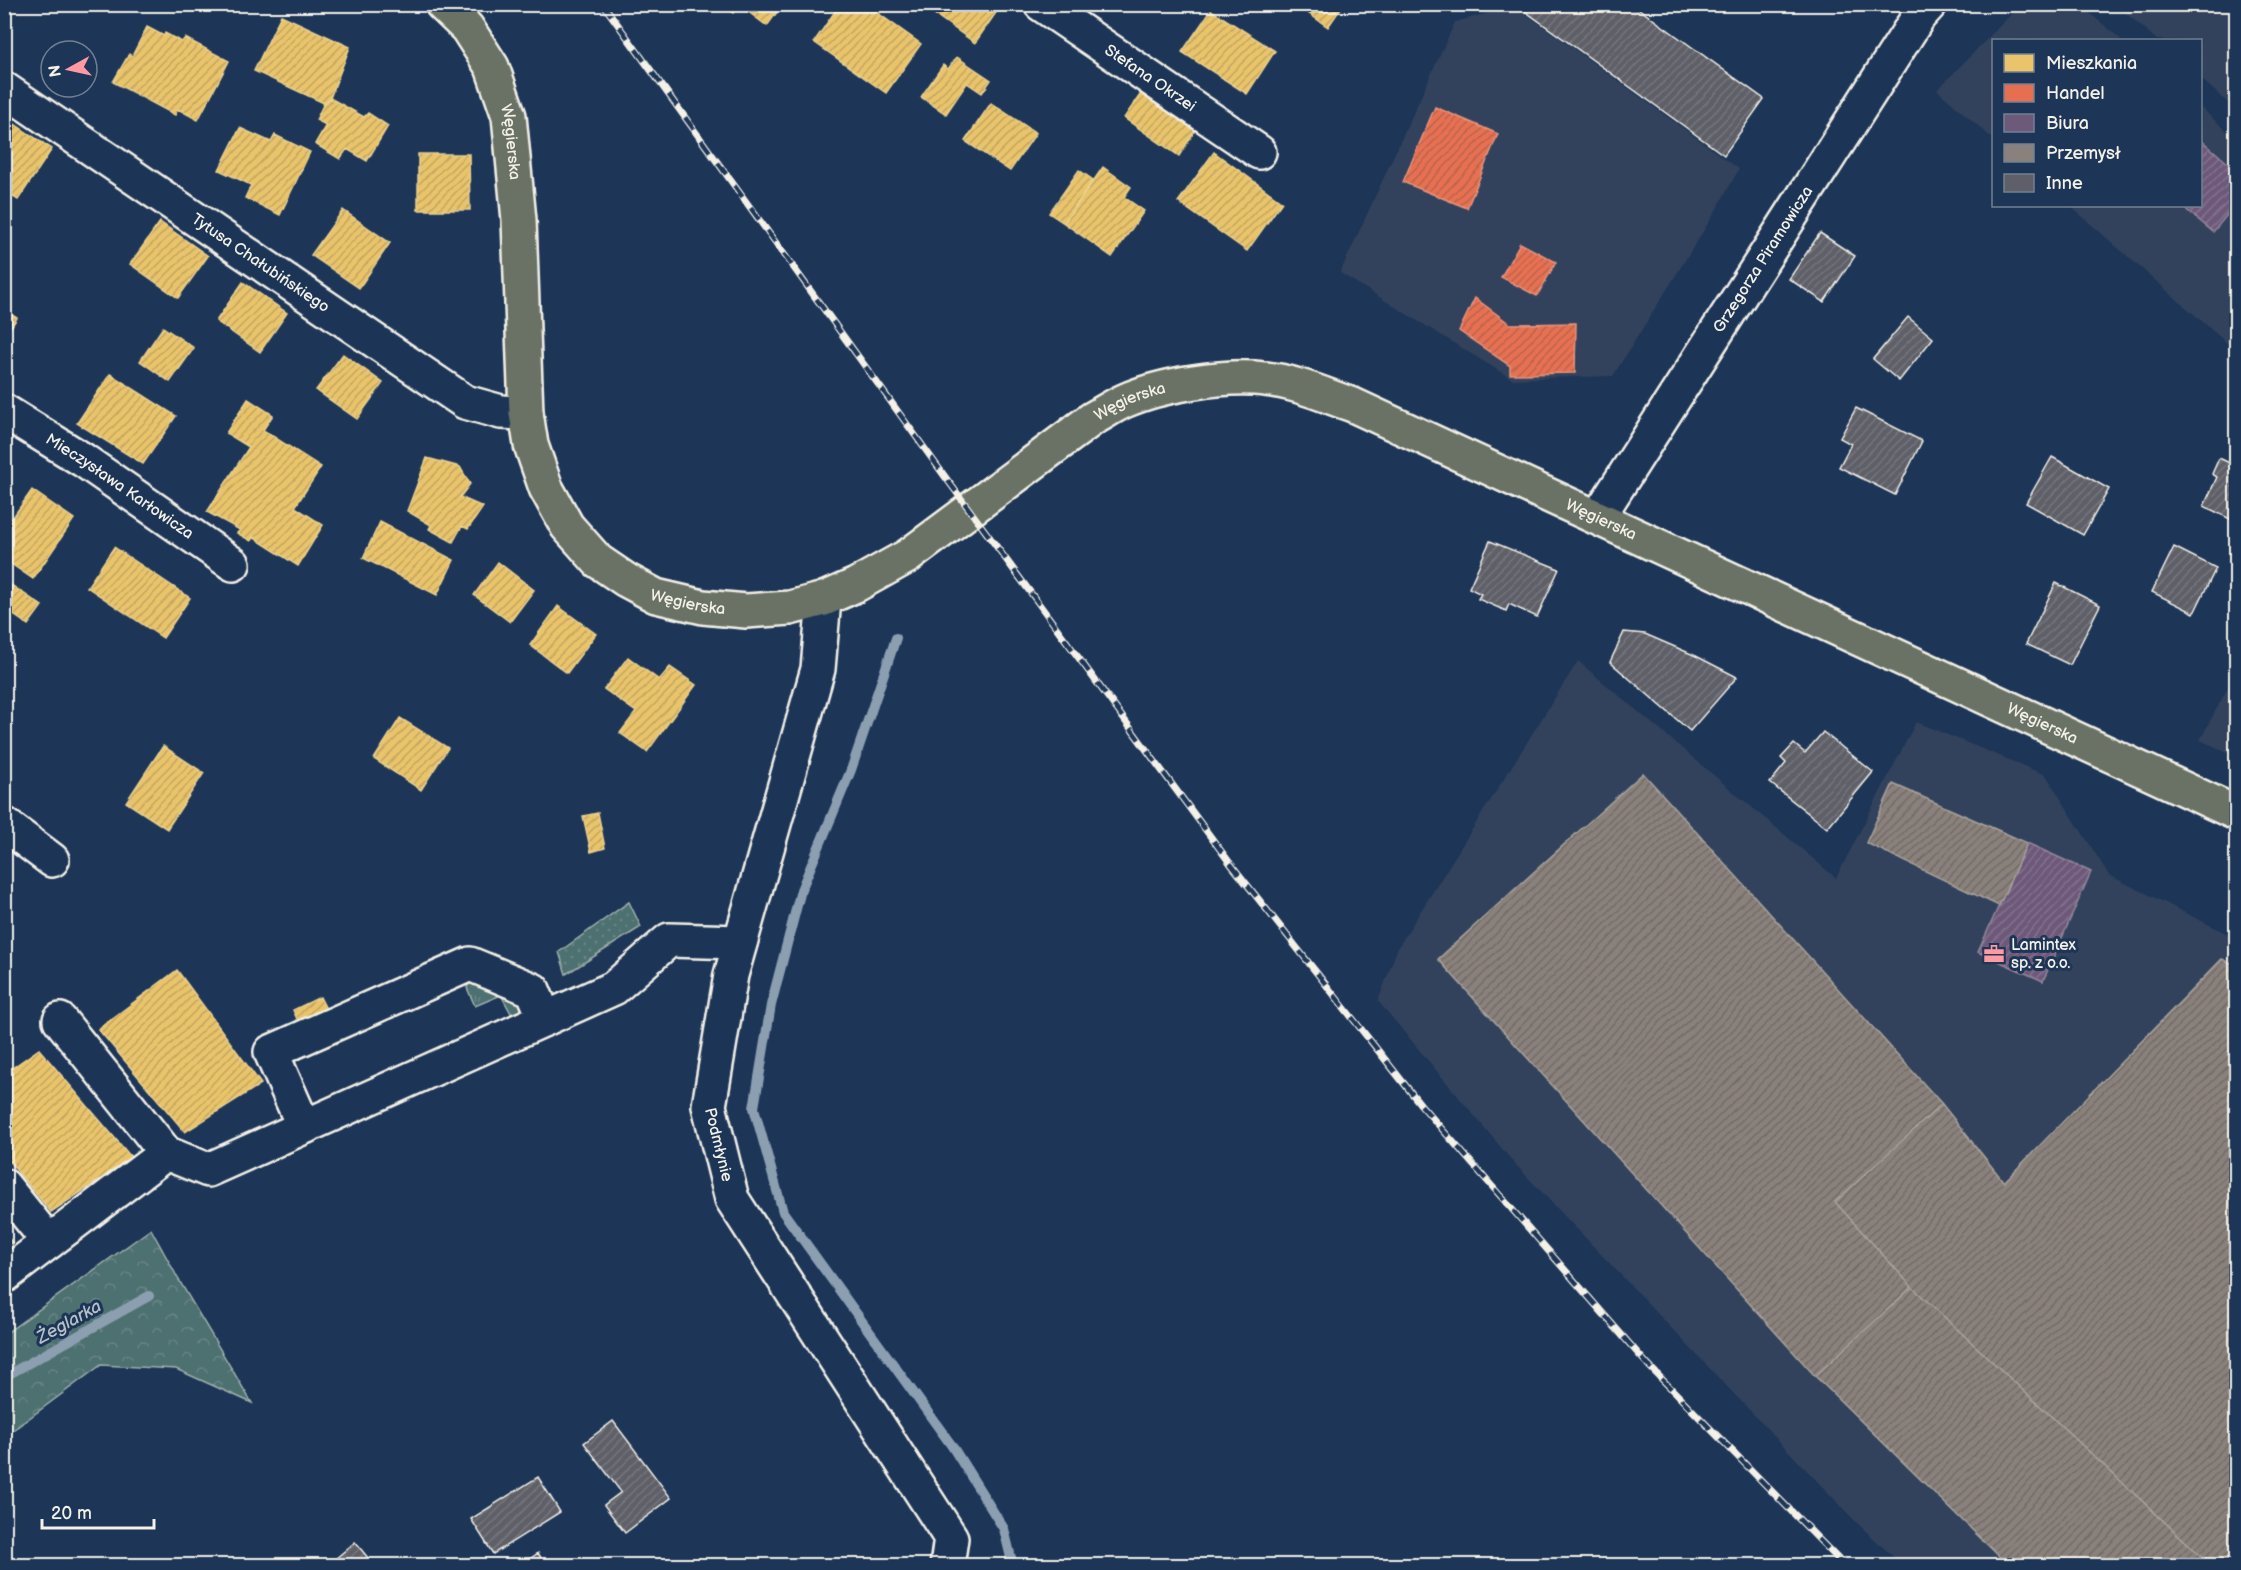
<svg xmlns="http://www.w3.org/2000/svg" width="2241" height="1570" viewBox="0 0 2241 1570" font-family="'Balsamiq Sans',sans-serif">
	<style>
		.built { fill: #30425c }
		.grass { fill: url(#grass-tufts); stroke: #a1b0ac; stroke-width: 1.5 }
		.forest { fill: url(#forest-crowns); stroke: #a1b0ac; stroke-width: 1.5 }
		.park { fill: url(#park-dots); stroke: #a1b0ac; stroke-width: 1.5 }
		.homes { fill: url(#homes-hatch); stroke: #ecd290; stroke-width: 1.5 }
		.shops { fill: url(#shops-hatch); stroke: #eb967e; stroke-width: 1.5 }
		.offices { fill: url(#offices-hatch); stroke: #96879b; stroke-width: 1.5 }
		.industry { fill: url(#industry-hatch); stroke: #aaa39c; stroke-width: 1.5 }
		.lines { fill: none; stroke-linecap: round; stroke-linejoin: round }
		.stream { stroke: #8b9fb1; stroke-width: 10 }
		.building { fill: url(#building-hatch); stroke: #f4f1e8; stroke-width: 1.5 }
		.minor-casing { stroke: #f4f1e8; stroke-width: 38 }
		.major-casing { stroke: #f4f1e8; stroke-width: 38 }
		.minor { stroke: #1d3557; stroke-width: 33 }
		.major { stroke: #6a7266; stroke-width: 33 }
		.rail-casing { stroke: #f4f1e8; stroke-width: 7 }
		.rail { stroke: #1d3557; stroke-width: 4.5; stroke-dasharray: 14; stroke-linecap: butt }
		.labels { text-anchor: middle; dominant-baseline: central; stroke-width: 6; stroke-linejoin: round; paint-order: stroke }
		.street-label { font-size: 16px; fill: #f4f1e8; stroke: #1d3557 }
		.poi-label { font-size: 16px; fill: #f4f1e8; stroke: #1d3557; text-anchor: start }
		.water-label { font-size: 18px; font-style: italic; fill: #b7c1c8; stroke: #1d3557 }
	</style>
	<defs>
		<pattern id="grass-tufts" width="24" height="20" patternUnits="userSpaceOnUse" patternTransform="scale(1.5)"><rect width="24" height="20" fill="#4e7071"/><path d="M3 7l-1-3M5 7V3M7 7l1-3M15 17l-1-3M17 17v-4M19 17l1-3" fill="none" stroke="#688585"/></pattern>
		<pattern id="forest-crowns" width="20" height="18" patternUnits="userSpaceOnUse" patternTransform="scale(1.5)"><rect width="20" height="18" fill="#4e7071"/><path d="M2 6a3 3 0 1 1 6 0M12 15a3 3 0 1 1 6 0" fill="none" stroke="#688585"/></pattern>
		<pattern id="park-dots" width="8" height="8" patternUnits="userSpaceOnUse" patternTransform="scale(1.5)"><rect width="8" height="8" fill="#4e7071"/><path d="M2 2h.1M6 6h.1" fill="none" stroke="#688585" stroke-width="1.8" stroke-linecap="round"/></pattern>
		<pattern id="homes-hatch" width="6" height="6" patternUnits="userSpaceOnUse" patternTransform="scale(1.5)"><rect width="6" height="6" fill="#e9c46a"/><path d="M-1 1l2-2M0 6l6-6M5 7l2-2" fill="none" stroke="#c1a561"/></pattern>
		<pattern id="shops-hatch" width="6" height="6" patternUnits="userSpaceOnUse" patternTransform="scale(1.5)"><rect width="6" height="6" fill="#e76f51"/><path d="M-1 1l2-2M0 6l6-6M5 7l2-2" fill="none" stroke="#b8634e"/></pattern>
		<pattern id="offices-hatch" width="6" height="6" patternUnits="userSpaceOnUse" patternTransform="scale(1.5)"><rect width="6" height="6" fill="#6d597a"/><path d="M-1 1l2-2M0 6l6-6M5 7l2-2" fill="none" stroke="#82718d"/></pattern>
		<pattern id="industry-hatch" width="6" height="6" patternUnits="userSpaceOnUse" patternTransform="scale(1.5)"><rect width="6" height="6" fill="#8a817c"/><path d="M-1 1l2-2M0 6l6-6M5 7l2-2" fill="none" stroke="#706a66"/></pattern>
		<pattern id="building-hatch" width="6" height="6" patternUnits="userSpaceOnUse" patternTransform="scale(1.5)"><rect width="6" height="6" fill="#5e5f68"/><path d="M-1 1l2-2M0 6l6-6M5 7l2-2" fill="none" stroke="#76767e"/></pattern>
	</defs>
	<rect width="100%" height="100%" fill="#1d3557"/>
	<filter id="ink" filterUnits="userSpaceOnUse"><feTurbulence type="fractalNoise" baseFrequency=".0167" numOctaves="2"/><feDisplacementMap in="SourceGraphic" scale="12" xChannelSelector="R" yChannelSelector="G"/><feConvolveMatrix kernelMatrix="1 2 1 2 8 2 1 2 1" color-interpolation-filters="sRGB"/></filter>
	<g filter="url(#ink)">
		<!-- built -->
		<path class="built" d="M2020 5H2080L2122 40H1994L1993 139 1937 90Z
			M2128 5H2236V110L2201 79 2200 40H2157L2122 10Z
			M1515 6 1739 169 1714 214 1613 376 1512 379 1340 273 1455 22Z
			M2201 108 2236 139V351L2070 206H2200Z
			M1578 661 1836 878 1916 722 2046 775 2109 875 2228 934 2236 915V1565H1902L1856 1522 1514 1163 1378 1001 1398 947Z
			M2236 672V756L2200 740Z"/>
		<!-- grass -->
		<path class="grass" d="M470 978 523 1003 525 1014 513 1017 501 995 475 1006 467 988Z"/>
		<!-- forest -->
		<path class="forest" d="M151 1229 180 1282 252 1403 176 1369 101 1365 5 1436V1334Z"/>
		<!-- park -->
		<path class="park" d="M629 902 641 927 566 974 559 952Z"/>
		<!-- homes -->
		<path class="homes" d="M722 4H783L767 26 739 5 733 13Z
			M840 4H865L921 44 886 93 814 42Z
			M920 4H1002L975 43Z
			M1295 4H1342L1343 5 1328 27Z
			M1211 10 1275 51 1247 94 1182 52Z
			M281 15 350 47 330 98 324 103 254 71Z
			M147 27 164 36 165 33 182 42 185 38 229 61 198 120 178 109 175 115 113 82 129 54 132 56Z
			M957 57 991 80 982 93 967 83 946 114 921 97 943 65 948 69Z
			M1142 92 1196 129 1179 156 1124 118Z
			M330 98 364 117 368 113 388 126 367 161 347 149 340 159 315 144 326 125 316 120 324 103Z
			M991 103 1036 133 1010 171 965 141Z
			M4 117 52 149 18 200 4 191Z
			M240 128 271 142 275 135 310 152 280 215 245 198 251 185 219 170Z
			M1214 152 1282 202 1247 251 1178 202Z
			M418 154H469L470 210H418Z
			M1103 167 1131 187 1124 197 1144 211 1112 257 1064 223Z
			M1079 170 1093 180 1064 223 1049 213Z
			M343 210 390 243 359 288 311 255Z
			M160 222 208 256 178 298 130 264Z
			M243 282 287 313 260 352 216 321Z
			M4 310 17 318 4 338Z
			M163 327 194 348 170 382 140 361Z
			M343 354 383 383 357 419 316 390Z
			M110 374 176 416 143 464 77 423Z
			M248 399 273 415 263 430 321 467 295 507 323 525 298 566 253 537 251 541 237 533 240 530 207 512 249 447 226 433Z
			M427 458 460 467 470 484 460 497 483 507 468 529 462 526 453 542 429 529 431 525 407 511Z
			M32 490 74 519 33 579 4 559V530Z
			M380 522 454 560 437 595 363 558Z
			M114 547 190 598 163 638 87 587Z
			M498 562 534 590 510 622 474 595Z
			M4 580 42 606 28 625 4 608Z
			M558 606 596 634 567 673 530 645Z
			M628 657 659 680 670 667 696 685 647 752 620 733 636 712 604 689Z
			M400 718 448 748 421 790 374 759Z
			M163 746 204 773 167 829 126 802Z
			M598 813 605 848 591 852 583 816Z
			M177 970 261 1084 185 1132 98 1029Z
			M320 997 330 1017 302 1030 293 1010Z
			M39 1049 132 1158 51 1212 4 1155V1074Z
			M4 1233 12 1242 4 1249Z"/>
		<!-- shops -->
		<path class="shops" d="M1435 107 1498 134 1467 208 1403 182Z
			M1520 243 1556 262 1537 296 1501 277Z
			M1475 298 1510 324 1576 323 1575 373 1510 374V366L1459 331Z"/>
		<!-- offices -->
		<path class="offices" d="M2200 139 2236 170V204L2213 232 2182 206H2200Z
			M2027 843 2091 872 2043 981 1978 952Z"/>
		<!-- industry -->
		<path class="industry" d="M1643 773 1942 1104 1835 1202 1912 1287 1815 1376 1438 959Z
			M1893 784 2027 843 1999 906 1866 843Z
			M2222 959 2236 965V1566H2212L1912 1287 1835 1202 1942 1104 2004 1182Z
			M1912 1287 2212 1566H2009L1815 1376Z"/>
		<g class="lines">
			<!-- stream -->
			<path class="stream" d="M896 638 851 770 801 890 771 1005 754 1108 783 1212 952 1446 1004 1529 1013 1566
				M4 1377 149 1296"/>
		</g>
		<!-- building -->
		<path class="building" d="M1530 4H1632L1764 99 1724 155 1525 11Z
			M1820 233 1855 256 1824 302 1789 279Z
			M1908 317 1933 338 1899 381 1873 359Z
			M1856 408 1922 441 1895 495 1839 467 1851 444 1840 438Z
			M2052 457 2109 489 2083 535 2026 503Z
			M2219 458 2236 466V522L2204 506 2217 477 2212 474Z
			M1490 541 1559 569 1537 617 1509 604 1506 611 1478 599 1481 594 1469 588Z
			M2174 547 2216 568 2194 613 2152 592Z
			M2056 583 2100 605 2070 665 2026 644Z
			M1624 632 1645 634 1696 656 1737 677 1690 731 1610 662Z
			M1823 732 1873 772 1827 828 1770 783 1786 763 1781 758 1794 744 1805 753Z
			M613 1421 671 1498 625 1533 604 1505 621 1492 584 1443Z
			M538 1477 560 1512 493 1554 471 1519Z
			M355 1542 373 1564 371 1566H327Z
			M538 1553 546 1566H520Z"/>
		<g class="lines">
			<!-- minor casing -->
			<g class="minor-casing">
				<g id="minor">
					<path id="s1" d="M1041 4 1259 152"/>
					<path id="s2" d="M4 89 465 402 501 412 526 413"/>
					<path id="s3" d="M4 411 83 460 233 564"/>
					<path id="s4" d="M1598 517 1919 16 1930 4"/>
					<path id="s5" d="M824 599 818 669 731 975 709 1106 732 1199 951 1538 947 1566"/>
					<path d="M4 824 52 860"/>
					<path d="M60 1020 166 1153"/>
					<path d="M304 1127 271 1052 470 964 533 990 545 1019"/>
					<path d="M4 1186 49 1242"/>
					<path d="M4 1276 166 1153 208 1170 614 988 669 940 740 942"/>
				</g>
			</g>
			<!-- major casing -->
			<g class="major-casing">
				<g id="major">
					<path id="s6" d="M442 4 467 28 492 67 509 116 519 220 526 413 531 445 546 488 567 526 598 561 626 580 656 596 703 607 746 611 790 608 824 599 856 585 908 556 1092 419C1103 413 1113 406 1124 401 1160 385 1226 374 1265 379 1296 382 1324 395 1353 405L2236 813"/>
				</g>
			</g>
			<!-- minor -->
			<use href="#minor" class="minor"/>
			<!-- major -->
			<use href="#major" class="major"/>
			<!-- rail casing -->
			<g class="rail-casing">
				<path id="rail" d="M603 4 946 478 1230 863 1421 1105 1648 1365 1845 1566"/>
			</g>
			<!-- rail -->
			<use href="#rail" class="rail"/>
		</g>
	</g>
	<!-- icons -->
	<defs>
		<g id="office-bare" transform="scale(1.62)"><path d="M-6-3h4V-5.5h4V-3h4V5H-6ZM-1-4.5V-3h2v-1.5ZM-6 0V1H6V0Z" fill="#ff9aa2" stroke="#1d3557" stroke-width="2.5" paint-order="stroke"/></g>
	</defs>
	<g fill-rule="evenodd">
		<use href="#office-bare" x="1994" y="954"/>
	</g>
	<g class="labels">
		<!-- street labels -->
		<g class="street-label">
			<text stroke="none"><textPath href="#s1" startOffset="132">Stefana Okrzei</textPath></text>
			<text stroke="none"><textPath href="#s6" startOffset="159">Węgierska</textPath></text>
			<text stroke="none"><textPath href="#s4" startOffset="306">Grzegorza Piramowicza</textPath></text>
			<text stroke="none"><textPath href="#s2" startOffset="310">Tytusa Chałubińskiego</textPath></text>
			<text stroke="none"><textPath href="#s6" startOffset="1203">Węgierska</textPath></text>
			<text stroke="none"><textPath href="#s3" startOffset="138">Mieczysława Karłowicza</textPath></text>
			<text stroke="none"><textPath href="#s6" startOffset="1707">Węgierska</textPath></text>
			<text stroke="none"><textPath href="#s6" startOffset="699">Węgierska</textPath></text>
			<text stroke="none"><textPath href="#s6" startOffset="2193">Węgierska</textPath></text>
			<text stroke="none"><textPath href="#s5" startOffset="561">Podmłynie</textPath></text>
		</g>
		<!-- poi labels -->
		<g class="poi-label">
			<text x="2011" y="945">Lamintex<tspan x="2011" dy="18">sp. z o.o.</tspan></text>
		</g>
		<!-- water labels -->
		<g class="water-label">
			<text transform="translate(69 1322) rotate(-29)">Żeglarka</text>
		</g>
	</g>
	<!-- margin -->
	<rect width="2241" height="1570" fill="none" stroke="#1d3557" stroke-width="24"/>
	<rect x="12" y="12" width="2217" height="1546" fill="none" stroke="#f4f1e8" stroke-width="2" filter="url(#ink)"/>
	<!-- legend -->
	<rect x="1992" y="39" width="210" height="168" fill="#1d3557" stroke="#738091" stroke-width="1.5"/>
	<rect x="2004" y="54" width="30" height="18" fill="#e9c46a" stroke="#738091" stroke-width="1.5"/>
	<text x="2046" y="69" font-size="18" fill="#f4f1e8">Mieszkania</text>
	<rect x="2004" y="84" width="30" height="18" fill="#e76f51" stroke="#738091" stroke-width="1.5"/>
	<text x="2046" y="99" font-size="18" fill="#f4f1e8">Handel</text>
	<rect x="2004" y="114" width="30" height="18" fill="#6d597a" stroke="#738091" stroke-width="1.5"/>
	<text x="2046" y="129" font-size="18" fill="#f4f1e8">Biura</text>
	<rect x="2004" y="144" width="30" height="18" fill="#8a817c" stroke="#738091" stroke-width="1.5"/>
	<text x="2046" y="159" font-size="18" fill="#f4f1e8">Przemysł</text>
	<rect x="2004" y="174" width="30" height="18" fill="#5e5f68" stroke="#738091" stroke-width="1.5"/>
	<text x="2046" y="189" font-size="18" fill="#f4f1e8">Inne</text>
	<!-- north arrow -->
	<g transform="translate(69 69) rotate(262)"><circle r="28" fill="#1d3557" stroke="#738091" stroke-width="1.5"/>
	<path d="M0-4.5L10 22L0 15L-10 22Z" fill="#ff9aa2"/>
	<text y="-9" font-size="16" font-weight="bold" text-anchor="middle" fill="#f4f1e8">N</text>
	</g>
	<!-- scale -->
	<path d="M42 1519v9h112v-9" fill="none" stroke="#f4f1e8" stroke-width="3"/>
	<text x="51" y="1519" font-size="18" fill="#f4f1e8" stroke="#1d3557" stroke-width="4.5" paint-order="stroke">20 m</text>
</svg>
